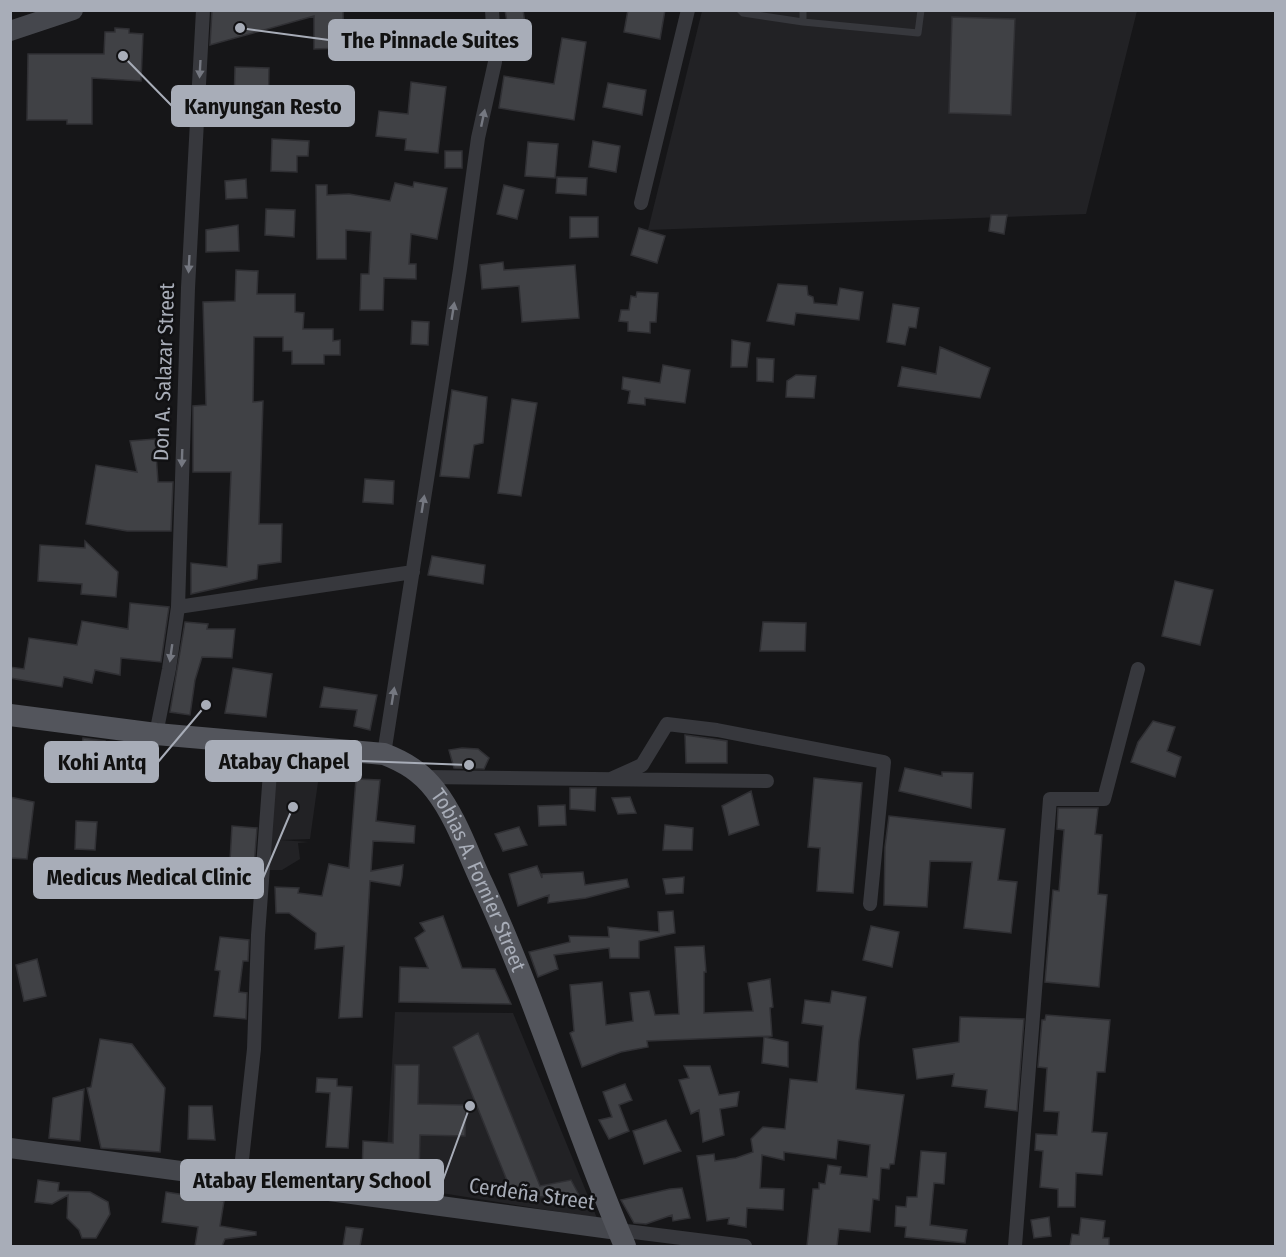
<svg xmlns="http://www.w3.org/2000/svg" width="1286" height="1257" viewBox="0 0 1286 1257" font-family="'Fira Sans Condensed',sans-serif">
	<style>
		.built { fill: #222225 }
		.building { fill: #404145; stroke: #303034; stroke-width: 1.5 }
		.lines { fill: none; stroke-linecap: round; stroke-linejoin: round }
		.lane { stroke: #37383d; stroke-width: 7 }
		.street { stroke: #37383d; stroke-width: 14 }
		.secondary { stroke: #45474d; stroke-width: 20 }
		.primary { stroke: #53555c; stroke-width: 22 }
		.oneway { fill: #757881 }
		.labels { text-anchor: middle; dominant-baseline: central; stroke-width: 5; stroke-linejoin: round; paint-order: stroke }
		.street-label { font-size: 21px; fill: #a8adb8; stroke: #111113 }
		.leader { fill: none; stroke: #a8adb8; stroke-width: 2 }
		.callout-dot { fill: #a8adb8; stroke: #111113; stroke-width: 2 }
		.callout { fill: #a8adb8; stroke: #a8adb8; stroke-width: 2 }
		.callout-label { font-size: 22px; text-anchor: middle; font-weight: bold; fill: #111 }
	</style>
	<rect width="100%" height="100%" fill="#161618"/>
	<!-- built -->
	<path class="built" d="M702 11H1137L1086 214 648 230Z
		M275 772 319 775 310 839 280 840 309 842 298 843 300 859 282 870H267Z
		M395 1012 513 1013 597 1218 385 1184Z"/>
	<!-- building -->
	<path class="building" d="M212 10H343L344 48 314 49V16L210 45Z
		M505 10H523L527 37 510 40Z
		M628 10H665L660 39 624 32Z
		M952 17 1015 19 1011 115 949 113Z
		M115 28 129 29V33L143 34 141 81 92 78V124H67V120H27L28 54H104L105 32H115Z
		M562 38 586 42 574 120 499 108 504 76 554 84Z
		M235 67 269 68 268 125 207 124 208 104 234 105Z
		M411 82 446 87 438 153 405 150 406 139 376 136 379 111 408 114Z
		M608 83 646 90 642 115 603 107Z
		M272 139 309 141 308 156H297V172L271 171Z
		M593 141 620 146 616 172 589 167Z
		M528 142 558 144 555 178 525 176Z
		M445 151H462V168H445Z
		M557 177 587 178 586 195 556 193Z
		M246 179 247 198 226 199 225 181Z
		M414 182 447 188 437 239 411 234 409 264H416V279L384 278 383 310H360L361 274H369L371 232 346 230V259H317L316 185H327V195L349 194 390 201 395 183 413 187Z
		M504 185 524 190 517 219 497 214Z
		M266 209 295 210 294 237 265 235Z
		M991 215H1007L1004 234 989 231Z
		M570 217H598V237L570 238Z
		M238 225 239 251 206 252V230Z
		M639 228 665 236 657 263 631 255Z
		M503 262 504 270 575 265 579 318 522 322 519 286 482 289 480 265Z
		M236 270 258 271 257 294H295V312L304 313 303 329H333V341L340 340V355H324V364H292V351H283V337H254L253 402 263 401 259 524H282L281 562 258 565 257 579 191 594V563L227 567 231 472H193V406L206 405 203 302 235 301Z
		M778 284 807 286 808 295 813 297 814 303 837 305 840 288 863 292 859 320 796 313 794 325 767 321Z
		M637 292 658 293 656 322H650V333L628 331V322L619 321 621 310H629L631 296 636 297Z
		M893 304 919 308 916 328 909 327 905 345 887 342Z
		M412 321 429 322 428 345 411 344Z
		M732 340 750 343 747 367H731Z
		M940 347 990 368 980 398 898 386 902 367 936 374Z
		M757 358 774 359 773 382 757 381Z
		M663 365 690 370 685 403 645 398V405L628 403 630 391 622 389 623 377 660 383Z
		M796 375 816 376 814 398 786 397 787 381Z
		M452 390 487 397 483 443 474 445 469 478 440 476Z
		M512 399 537 403 521 496 498 493Z
		M155 439 158 482H173L171 531H127L86 524 96 465 137 472 130 441Z
		M365 479 394 481 393 504 363 502Z
		M85 541 118 572 116 597 81 594 82 584 38 581 40 545 85 548Z
		M432 556 485 565 483 584 428 575Z
		M1175 581 1213 590 1200 645 1162 636Z
		M130 603 169 607 161 662 121 658 120 675 95 670 92 683 64 677 62 687 10 678V667L24 669 29 638 77 645 82 621 128 629Z
		M185 622 208 624 207 629H235L232 658 202 657 195 680 190 715 170 712Z
		M763 622 806 623 805 651H760Z
		M233 668 272 674 266 717 225 713Z
		M324 687 377 695 370 730 354 726 357 710 320 707Z
		M1153 721 1175 727 1167 751 1181 757 1175 777 1131 762 1138 742Z
		M685 735 727 741V763H686Z
		M83 738 105 741 101 772 79 769Z
		M462 748 478 749 489 758 484 769 454 768 449 750Z
		M905 768 942 776V772L973 773 971 808 899 791Z
		M814 778 862 783 853 893 817 891 820 848 808 847Z
		M356 779 380 780 376 821 415 826 414 843 373 841 371 871 403 865 402 877 400 886 370 881 362 1017 339 1018 344 946 315 949 316 933 289 913H276L275 887 299 888 298 893 322 896 329 864 349 868Z
		M570 788H596L595 811 570 809Z
		M751 791 759 825 729 835 722 806Z
		M10 797 34 802 27 859 10 858Z
		M630 797 636 813 618 814 612 798Z
		M565 805 566 825 539 826 538 806Z
		M1058 808H1098L1095 834 1102 835 1098 894 1107 895 1099 987 1045 982 1053 890 1059 891 1064 830 1057 829Z
		M889 816 1005 829 998 880 1017 882 1011 933 964 928 972 862 930 861 927 907 884 905 885 847Z
		M76 821 97 822 95 850 75 849Z
		M665 825 693 828 692 850H663Z
		M232 826 257 828 253 880 229 878Z
		M519 827 527 845 503 851 495 834Z
		M537 866 542 878V874L583 872 585 885 627 879 629 887 586 898 548 903 549 895 518 906 509 874Z
		M684 877 683 893 666 894 663 879Z
		M673 911 675 933 639 941V958H610L609 948 554 955 558 969 538 977 529 952 570 942 569 936 609 937 608 927 659 932 658 912Z
		M443 916 462 968 495 969 511 1004 399 1002 400 967 428 968 415 938 425 931 420 923Z
		M871 926 899 932 892 967 863 960Z
		M220 937 249 940 248 961H243L239 992 247 993 246 1019 214 1016 220 971 215 970Z
		M704 946 706 972H704V1013L753 1011 748 983 770 979 773 1007 770 1008 772 1036 647 1041 648 1047 621 1052 582 1067 570 1033 574 1031 570 985 602 982 606 1025 633 1021 630 993 649 991 655 1015 679 1014 675 947Z
		M37 959 46 996 24 1001 16 965Z
		M832 991 866 997 859 1041 856 1089 904 1095 894 1164H890L889 1169 881 1168 879 1200 873 1199 870 1232 839 1229 837 1246H807L813 1189H819V1183L825 1184 828 1165 841 1167 840 1174 867 1177 870 1145 838 1140 836 1159 784 1152V1160L762 1155 760 1188 784 1189 783 1210 747 1208 746 1227 728 1224 729 1218 707 1221 697 1156 714 1154 715 1161 736 1158 753 1152 751 1139 763 1127 785 1129 790 1079 817 1082 823 1026 802 1023 805 1000 830 1003Z
		M1046 1015 1110 1020 1105 1072H1097L1092 1132 1107 1133 1102 1175 1076 1173 1075 1207H1058V1189L1040 1187 1043 1151 1035 1150 1036 1134 1057 1135 1059 1112 1044 1111 1047 1068 1038 1067 1042 1020H1045Z
		M960 1017 1024 1019 1017 1111 985 1107 987 1090 952 1086 954 1074 917 1079 913 1049 959 1042Z
		M478 1033 540 1186 571 1180 579 1195 514 1198 453 1047Z
		M764 1037 788 1042V1067L762 1063Z
		M100 1039 132 1044 165 1088 160 1152 101 1148 87 1088 91 1087Z
		M395 1065H419L418 1104 466 1105 465 1136 420 1135 419 1177H362L363 1141 393 1143Z
		M684 1066H710L719 1095 739 1092 737 1106 720 1109 724 1135 703 1142 699 1110 691 1114 679 1080 689 1078Z
		M317 1078 337 1079V1086L352 1087 348 1148 326 1147 330 1093 316 1092Z
		M625 1084 632 1100 619 1105 629 1131 609 1139 599 1120 612 1117 603 1092Z
		M84 1089 80 1141 49 1138 53 1098Z
		M189 1106H212L215 1140 188 1139Z
		M666 1120 681 1151 644 1164 633 1131Z
		M921 1151 946 1153 944 1184 934 1183 930 1225 967 1230 965 1243 905 1237 906 1227 895 1226 896 1206 906 1207 907 1197H917Z
		M38 1180 59 1183 58 1191 90 1192 108 1202 110 1214 96 1238H82L79 1230 67 1218 68 1195 52 1204 35 1202Z
		M682 1188 690 1218 673 1221 672 1215 646 1224 634 1223 621 1200 670 1189Z
		M166 1192 224 1201 220 1226 256 1232V1235L225 1239 222 1246H195L198 1227 162 1222Z
		M1049 1217 1051 1236 1034 1238 1031 1220Z
		M1081 1218 1105 1221 1103 1238H1109V1246H1070L1072 1234 1079 1235Z
		M346 1227 363 1229 360 1246H343Z"/>
	<g class="lines">
		<!-- lane -->
		<path class="lane" d="M740 10 743 13 803 22 918 33 921 10
			M803 22V10"/>
		<!-- street -->
		<path class="street" d="M641 203 688 10
			M178 607 413 572
			M156 734 169 669 178 607 188 288 203 10
			M384 754 460 269 478 138 495 62 492 10
			M424 777 767 781
			M611 779 642 765 667 724 717 730 884 762 870 904
			M240 1178 254 1049 258 935 272 745
			M618 1230 745 1246
			M1015 1246 1050 799H1104L1138 669"/>
		<!-- secondary -->
		<path class="secondary" d="M10 31 73 10
			M10 1148 618 1230"/>
		<!-- primary -->
		<path class="primary" id="s1" d="M10 715 156 734 384 754C405 762 421 772 435 790 456 817 468 853 482 883 537 1001 574 1127 625 1246"/>
	</g>
	<!-- one-way arrows -->
	<defs><path id="oneway-solid" d="M-6-.8H1V-3.2L6.5 0L1 3.2V.8H-6Z" transform="scale(1.5)"/></defs>
	<g class="oneway">
		<use href="#oneway-solid" transform="translate(200 69) rotate(93)"/>
		<use href="#oneway-solid" transform="translate(483 118) rotate(-78)"/>
		<use href="#oneway-solid" transform="translate(189 264) rotate(93)"/>
		<use href="#oneway-solid" transform="translate(453 311) rotate(-81)"/>
		<use href="#oneway-solid" transform="translate(182 458) rotate(92)"/>
		<use href="#oneway-solid" transform="translate(423 504) rotate(-81)"/>
		<use href="#oneway-solid" transform="translate(171 653) rotate(98)"/>
		<use href="#oneway-solid" transform="translate(393 696) rotate(-81)"/>
	</g>
	<g class="labels">
		<!-- street labels -->
		<g class="street-label">
			<text transform="translate(164 372) rotate(-88)">Don A. Salazar Street</text>
			<text stroke="none"><textPath href="#s1" startOffset="540">Tobias A. Fornier Street</textPath></text>
			<text transform="translate(532 1194) rotate(8)">Cerdeña Street</text>
		</g>
	</g>
	<!-- callouts -->
	<path class="leader" d="M240 28L329 40M123 56L172 106M469 765L361 761M206 705L158 762M293 807L263 878M470 1106L443 1180"/>
	<g class="callout-dot">
		<circle cx="240" cy="28" r="6"/>
		<circle cx="123" cy="56" r="6"/>
		<circle cx="469" cy="765" r="6"/>
		<circle cx="206" cy="705" r="6"/>
		<circle cx="293" cy="807" r="6"/>
		<circle cx="470" cy="1106" r="6"/>
	</g>
	<g class="callout">
		<rect x="329" y="20" width="202" height="40" rx="6"/>
		<rect x="172" y="86" width="182" height="40" rx="6"/>
		<rect x="206" y="741" width="155" height="40" rx="6"/>
		<rect x="45" y="742" width="113" height="40" rx="6"/>
		<rect x="34" y="858" width="229" height="40" rx="6"/>
		<rect x="181" y="1160" width="262" height="40" rx="6"/>
	</g>
	<g class="callout-label">
		<text x="430" y="48">The Pinnacle Suites</text>
		<text x="263" y="114">Kanyungan Resto</text>
		<text x="284" y="769">Atabay Chapel</text>
		<text x="102" y="770">Kohi Antq</text>
		<text x="149" y="885">Medicus Medical Clinic</text>
		<text x="312" y="1188">Atabay Elementary School</text>
	</g>
	<!-- border -->
	<rect width="1286" height="1257" fill="none" stroke="#a8adb8" stroke-width="24"/>
</svg>
